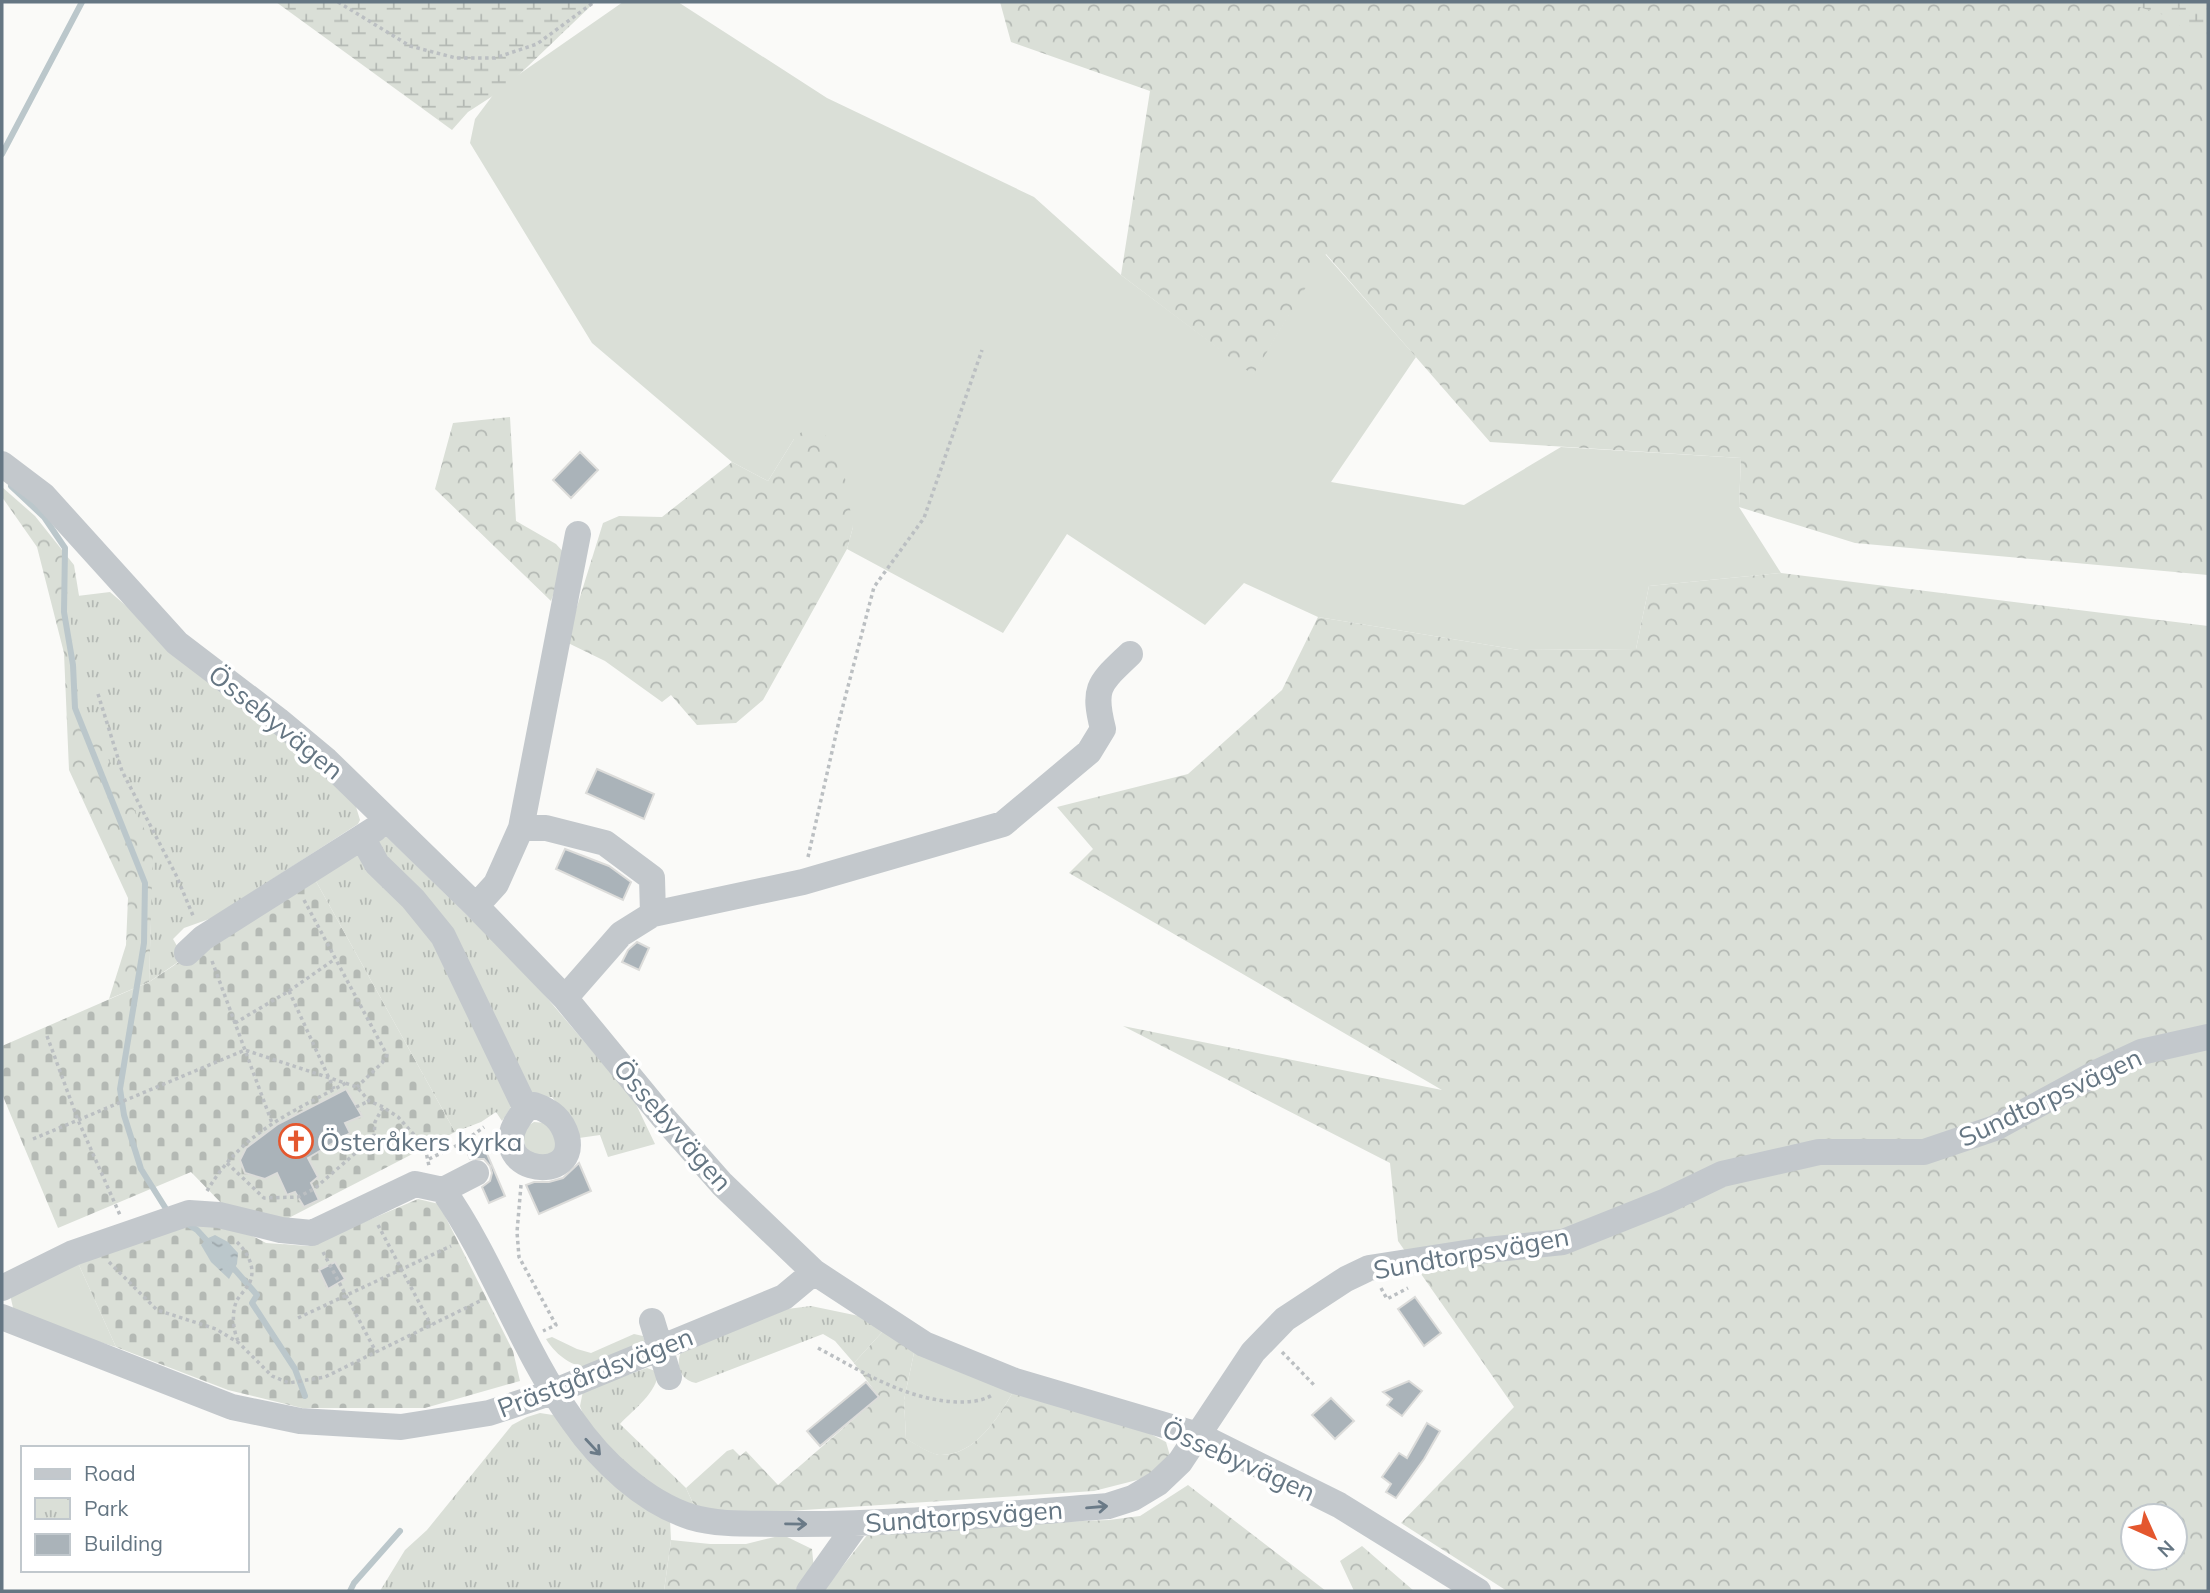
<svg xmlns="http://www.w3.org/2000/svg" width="2210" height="1593" viewBox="0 0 2210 1593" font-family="Mulish,sans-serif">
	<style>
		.grass { fill: #dadfd7 }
		.forest { fill: url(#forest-crowns); fill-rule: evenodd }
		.wetland { fill: url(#wetland-marsh) }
		.cemetery { fill: url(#cemetery-stones) }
		.park { fill: url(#park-tufts) }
		.water { fill: url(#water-ripples) }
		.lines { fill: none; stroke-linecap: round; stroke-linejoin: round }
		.stream { stroke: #bbc7cb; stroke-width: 6 }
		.building { fill: #aab3b9; stroke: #dcdcda; stroke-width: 2 }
		.path { stroke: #bbbfc2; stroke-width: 3.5; stroke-dasharray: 3.5 3.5; stroke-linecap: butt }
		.minor { stroke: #c3c8cc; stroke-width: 26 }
		.oneway { stroke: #6a7a87 }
		.labels { text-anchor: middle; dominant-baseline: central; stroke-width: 7; stroke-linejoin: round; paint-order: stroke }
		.street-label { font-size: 26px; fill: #657683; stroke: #fff }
		.poi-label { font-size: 26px; fill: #657683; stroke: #fff; text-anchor: start }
	</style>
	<defs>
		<pattern id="forest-crowns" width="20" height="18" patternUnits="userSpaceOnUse" patternTransform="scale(1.75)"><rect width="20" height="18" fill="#dadfd7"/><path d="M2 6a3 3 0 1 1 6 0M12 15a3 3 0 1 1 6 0" fill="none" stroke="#b4b9b4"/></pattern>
		<pattern id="wetland-marsh" width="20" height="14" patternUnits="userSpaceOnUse" patternTransform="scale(1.75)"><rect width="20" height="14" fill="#dadfd7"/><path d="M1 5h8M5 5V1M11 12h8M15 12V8" fill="none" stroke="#b4b9b4"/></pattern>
		<pattern id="cemetery-stones" width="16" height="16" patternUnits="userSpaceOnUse" patternTransform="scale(1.75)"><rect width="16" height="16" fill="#dadfd7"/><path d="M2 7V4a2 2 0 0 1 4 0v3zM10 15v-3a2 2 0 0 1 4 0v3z" fill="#b4b9b4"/></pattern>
		<pattern id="park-tufts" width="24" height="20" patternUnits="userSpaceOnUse" patternTransform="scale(1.75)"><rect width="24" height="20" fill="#dadfd7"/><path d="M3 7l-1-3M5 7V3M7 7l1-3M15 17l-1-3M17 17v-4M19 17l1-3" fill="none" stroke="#b4b9b4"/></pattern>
		<pattern id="water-ripples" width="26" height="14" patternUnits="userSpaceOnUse" patternTransform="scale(1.75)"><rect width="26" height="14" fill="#bbc7cb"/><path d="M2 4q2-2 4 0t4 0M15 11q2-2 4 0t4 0" fill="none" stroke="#9ca6aa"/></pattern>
	</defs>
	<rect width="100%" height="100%" fill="#fafaf8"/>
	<!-- grass -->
	<path class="grass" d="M623 2H678L827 98 1034 197 1121 275 1253 374 1325 254 1416 357 1331 482 1464 505 1561 447 1741 458 1739 507 1781 573 1649 586 1636 649 1519 650 1318 617 1244 583 1205 625 1067 534 1003 633 847 549 853 527 794 439 768 481 732 462 592 343 470 143 475 119 493 95 518 75Z
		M534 1122 546 1123 557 1130V1155L527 1156 522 1129Z
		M78 1263 116 1347 40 1324 14 1312 11 1299 12 1289Z
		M634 1334 643 1336 645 1342C632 1348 606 1364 593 1366 574 1370 555 1354 546 1339L552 1337 577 1349 591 1353Z
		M915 1348 1013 1392C998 1418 975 1455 941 1455 931 1455 915 1444 906 1439L904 1400Z"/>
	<!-- forest -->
	<path class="forest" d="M1000 2H2208V575L1855 543 1739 507 1741 458 1490 442 1326 254 1253 375 1121 275 1150 91 1011 42Z
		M510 417 516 521 556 544 567 556 551 601 435 489 453 423Z
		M810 424 825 435 845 478 853 527 847 549 763 700 736 723 697 725 671 695 662 702 605 661 566 642 603 523 619 516 662 517 732 462 768 481 794 439Z
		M2 487 35 516 74 565 81 608 224 814 151 922 149 982 109 999 126 945 128 898 69 770 64 653 37 547 2 497Z
		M1781 573 2208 626V1591H1507L1401 1523 1514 1407 1398 1241 1390 1163 1123 1026 1442 1090 1069 873 1093 849 1057 807 1188 774 1282 690 1318 617 1519 650 1636 649 1649 586ZM2133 1516H2175V1558H2133Z
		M884 1330 915 1348 904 1400 906 1439C915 1443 931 1455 941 1455 975 1455 998 1418 1013 1392L1133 1425 1166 1442 1171 1459 1149 1477 1094 1491 759 1513 697 1512 686 1488 727 1451 733 1449 740 1456 746 1451 778 1485 879 1397 854 1363Z
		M1188 1485 1326 1591H823L872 1529 1109 1520 1140 1516Z
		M783 1535 812 1549 814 1570 799 1591H664L671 1540 710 1544H746Z
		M1362 1546 1414 1591H1354L1340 1561Z"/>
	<!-- wetland -->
	<path class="wetland" d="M276 2H595L505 88 468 112 452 130Z
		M2124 2H2208V45L2164 15Z"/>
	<!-- cemetery -->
	<path class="cemetery" d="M312 874 455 1132 279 1223 224 1206 191 1172 58 1228 2 1094V1046L149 982Z
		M418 1199 439 1204 513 1351 520 1381 425 1408H302L228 1390 116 1347 78 1263 181 1224H229L266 1243 308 1246Z"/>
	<!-- park -->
	<path class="park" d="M110 592 354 800 360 820 358 824 212 918 184 928 173 939 184 958 149 982 153 846 77 699 69 597Z
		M382 832 525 972 634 1100 655 1144 608 1157 600 1135 579 1138 567 1116 552 1097 513 1104 502 1121 496 1112 481 1122 455 1132 312 874 347 853 361 857Z
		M811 1306 859 1316 884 1330 854 1363 835 1341 823 1334 696 1383C679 1380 675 1363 682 1350L787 1309Z
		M647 1368 658 1372C658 1392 633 1410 620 1424L686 1488 697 1512 640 1478 605 1447 584 1417 580 1406 583 1391Z
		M540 1413 553 1415 670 1520 671 1540 664 1591H380L405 1550 427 1530 512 1425 527 1417Z"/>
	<!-- water -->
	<path class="water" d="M215 1235 228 1242 238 1253 237 1264 229 1279 211 1262 201 1245 206 1239Z"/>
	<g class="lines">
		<!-- stream -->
		<path class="stream" d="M2 154 82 2
			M11 486 44 517 65 548 64 612 73 665 75 708 145 883 144 943 120 1089 124 1115 141 1169 168 1212
			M186 1223 197 1230 209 1243
			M229 1263 257 1295 252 1303 295 1369 305 1396
			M350 1591 354 1583 400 1531"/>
	</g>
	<!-- building -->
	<path class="building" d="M580 452 598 470 571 498 553 480Z
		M597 769 654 794 644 819 586 793Z
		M565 849 609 866 631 882 623 900 556 869Z
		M637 942 649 948 639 970 622 962 628 950Z
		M346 1089 362 1116 345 1123 350 1133 308 1158 318 1177 311 1183 319 1200 304 1207 295 1192 287 1195 277 1173 265 1179 245 1173 240 1160 246 1148 278 1124Z
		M482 1142 505 1196 489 1203 482 1187 490 1181 492 1173 490 1166 484 1159H470L466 1149Z
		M579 1163 591 1191 539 1214 526 1185 534 1182H549L563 1178Z
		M335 1262 345 1279 328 1289 319 1270Z
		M1415 1297 1441 1333 1424 1346 1398 1309Z
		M1409 1381 1422 1391 1402 1416 1387 1405 1392 1399 1383 1392Z
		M866 1382 879 1397 820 1446 807 1431Z
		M1331 1398 1354 1421 1335 1439 1312 1415Z
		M1427 1423 1440 1431 1424 1459 1396 1498 1386 1492 1391 1484 1382 1477 1399 1453 1407 1458Z"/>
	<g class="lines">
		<!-- path -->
		<path class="path" d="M338 2 410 46 456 58H495L537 44 594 2
			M98 694 122 771 176 875 194 918
			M808 857 839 721 874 587 924 518 982 350
			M304 900 387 1055 382 1063 357 1087
			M212 961 272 1123
			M289 991 334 1089
			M235 1023 289 991 335 959
			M47 1036 78 1120 120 1215
			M356 1107 369 1101
			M33 1139 245 1050 357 1087 369 1101 383 1107 398 1117 425 1147 429 1166
			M429 1159 462 1143 484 1127
			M227 1163 264 1198 298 1197 314 1189 374 1137 375 1122 383 1107
			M521 1185 517 1232 519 1257 556 1325 543 1331
			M207 1191C241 1133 290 1113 346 1083
			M378 1225 431 1325
			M237 1242C247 1252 256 1267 250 1282 247 1288 241 1294 237 1300 231 1313 233 1331 239 1343
			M323 1252 376 1352
			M109 1262 157 1310 216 1329 239 1343 272 1376 289 1383 325 1377 482 1300
			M1381 1288 1387 1299 1408 1288
			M298 1318 451 1246
			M818 1348C863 1372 904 1399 956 1402 969 1402 981 1402 992 1395
			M1282 1352 1315 1386"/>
		<!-- minor -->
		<path class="minor" d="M2 464 43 495 177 643 278 720 326 760 476 906 565 998 663 1117 722 1184 814 1272 924 1344 1015 1381 1198 1435 1339 1505 1478 1591
			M521 828H546L605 843 652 878 653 914
			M362 837 377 864 413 899 443 936 526 1109C473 1170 579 1189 567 1137 562 1119 551 1111 534 1105L526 1109
			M476 906 496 884 521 828 578 534
			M187 953 203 938 375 829
			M565 998 621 934 653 914 803 882 1003 824 1089 752 1103 729C1092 686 1100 683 1130 654
			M443 1190 476 1173
			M2 1288 73 1253 189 1213 219 1215 281 1230 312 1233 415 1184 443 1190C494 1263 521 1349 573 1421 600 1460 644 1502 691 1517 721 1526 754 1523 786 1524 893 1525 1001 1514 1108 1506L1133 1498 1158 1483 1180 1462 1253 1352 1285 1319 1346 1279 1369 1268 1478 1251 1563 1242 1666 1201 1722 1174 1819 1152H1924L1995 1128 2100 1071 2141 1052 2208 1037
			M2 1317 232 1407 300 1421 401 1427 489 1413 553 1392 784 1297 814 1272
			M652 1321 669 1377
			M809 1591 856 1525"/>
	</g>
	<!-- one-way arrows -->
	<defs><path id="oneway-shaft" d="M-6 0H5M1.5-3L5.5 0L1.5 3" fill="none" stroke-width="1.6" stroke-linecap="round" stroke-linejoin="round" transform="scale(1.75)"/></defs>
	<g class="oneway">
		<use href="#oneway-shaft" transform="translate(593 1447) rotate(47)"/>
		<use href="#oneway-shaft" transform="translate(1097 1507) rotate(-5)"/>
		<use href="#oneway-shaft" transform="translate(796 1524) rotate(1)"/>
	</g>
	<!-- icons -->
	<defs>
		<g id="church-ring" transform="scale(1.75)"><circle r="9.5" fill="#fff" stroke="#e4572e" stroke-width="1.5"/><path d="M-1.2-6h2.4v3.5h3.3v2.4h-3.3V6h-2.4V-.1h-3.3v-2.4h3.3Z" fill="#e4572e"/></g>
	</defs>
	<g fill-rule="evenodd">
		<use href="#church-ring" x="296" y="1141"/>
	</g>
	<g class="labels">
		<!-- street labels -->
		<g class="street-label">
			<text transform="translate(276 722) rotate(39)">Össebyvägen</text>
			<text transform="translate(2050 1097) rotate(-25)">Sundtorpsvägen</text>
			<text transform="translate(673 1125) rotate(49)">Össebyvägen</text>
			<text transform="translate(1471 1253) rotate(-10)">Sundtorpsvägen</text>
			<text transform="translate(595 1372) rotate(-21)">Prästgårdsvägen</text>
			<text transform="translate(1239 1460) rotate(24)">Össebyvägen</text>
			<text transform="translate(964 1516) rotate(-4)">Sundtorpsvägen</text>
		</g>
		<!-- poi labels -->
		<g class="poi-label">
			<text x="320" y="1141">Österåkers kyrka</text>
		</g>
	</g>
	<!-- border -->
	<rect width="2210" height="1593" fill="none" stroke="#657683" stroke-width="7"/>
	<!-- legend -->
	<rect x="21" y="1446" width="228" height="126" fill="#ffffff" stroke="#c1c8cd" stroke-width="2"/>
	<rect x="35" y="1469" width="35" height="10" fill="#c3c8cc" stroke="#c1c8cd" stroke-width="2"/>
	<text x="84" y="1481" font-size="21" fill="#657683">Road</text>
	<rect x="35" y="1498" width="35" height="21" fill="url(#park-tufts)" stroke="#c1c8cd" stroke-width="2"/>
	<text x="84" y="1516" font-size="21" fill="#657683">Park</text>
	<rect x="35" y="1534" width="35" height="21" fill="#aab3b9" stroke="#c1c8cd" stroke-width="2"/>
	<text x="84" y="1551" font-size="21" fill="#657683">Building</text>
	<!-- north arrow -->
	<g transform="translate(2154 1537) rotate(135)"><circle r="33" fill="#ffffff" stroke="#c1c8cd" stroke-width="2"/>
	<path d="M0-5L12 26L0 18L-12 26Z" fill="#e4572e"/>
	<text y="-10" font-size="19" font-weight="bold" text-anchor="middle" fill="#657683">N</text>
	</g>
</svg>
